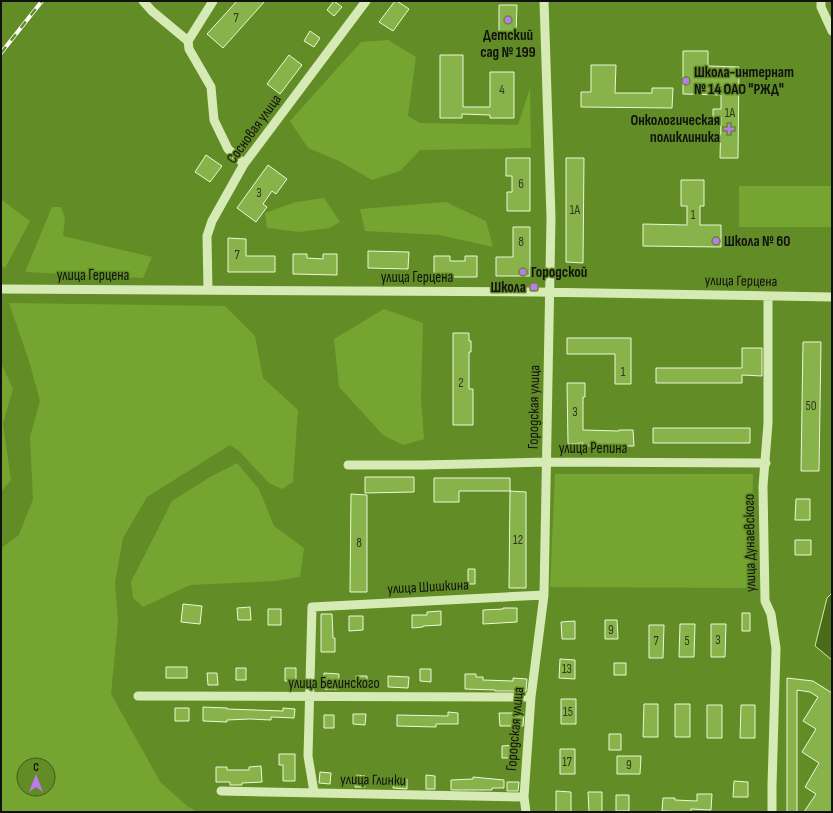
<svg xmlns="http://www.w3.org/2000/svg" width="833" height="813" viewBox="0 0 833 813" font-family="'Sofia Sans Condensed',sans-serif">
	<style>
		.green { fill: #76a430; fill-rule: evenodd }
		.water { fill: #4a6c1a; stroke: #d2eba9 }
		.building { fill: #88b24a; stroke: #ecf8d9 }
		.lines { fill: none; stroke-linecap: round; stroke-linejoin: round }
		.minor { stroke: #d5eab4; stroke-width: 9 }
		.rail-casing { stroke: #fff; stroke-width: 4 }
		.rail { stroke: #628c26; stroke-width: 2.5; stroke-dasharray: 8; stroke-linecap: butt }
		.poi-dot { fill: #bd79f4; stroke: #628c26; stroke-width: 1.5 }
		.labels { text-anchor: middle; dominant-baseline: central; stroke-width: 3; stroke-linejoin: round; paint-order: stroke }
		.number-label { font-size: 13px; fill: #2f391f }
		.poi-label { font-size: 15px; font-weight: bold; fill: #111; stroke: #628c26; text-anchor: start }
		.street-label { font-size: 15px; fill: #111; stroke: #628c26 }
	</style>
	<rect width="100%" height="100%" fill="#628c26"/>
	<!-- green -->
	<path class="green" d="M388 40 416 57 408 116 420 123 518 125 530 88 531 148 420 150 400 171 372 180 339 161 308 148 290 121 361 42Z
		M739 186H832V227H739Z
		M324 198 340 222 329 228 299 232 267 228 265 213 296 202Z
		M2 200 30 221 5 268 1 266Z
		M446 202 486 221 493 247 439 235 365 231 360 209Z
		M52 207H61L65 218 63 236 152 257 143 278 25 272Z
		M9 303 225 306 255 336 263 378 298 410 293 482 282 489 269 483 239 451 230 445 147 497 123 538 115 583 118 621 111 694 161 783 187 806 197 812H1V548L19 535 33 499 30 437 40 401 30 364ZM24 765H48V789H24Z
		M384 309 423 323 421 398 424 439 403 445 383 435 339 387 334 339Z
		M1 363 13 389 3 424 11 480 1 492Z
		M237 463 259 489 274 526 304 548 300 577 275 581 190 585 143 607 133 598 131 582 172 501 210 477Z
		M555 474H753L751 588 550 587Z"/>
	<!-- water -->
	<path class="water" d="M832 593V660L815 646 827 598Z"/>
	<!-- building -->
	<path class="building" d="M237 1H265L223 48 207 34Z
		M334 1 342 7 334 16 327 10Z
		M395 1H397L409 9 393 31 379 22Z
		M499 5H517L516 35H499Z
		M310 31 320 38 314 47 304 41Z
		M683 51H708V66L739 67 738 158H720L721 117H713V109H721V95L683 94Z
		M289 55 302 65 280 94 267 84Z
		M440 55H463V107H490V72H514V118H490V115L462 114V118H440Z
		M591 65H616L615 93H652V88H673L672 108 581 107V92H591Z
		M206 155 222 166 210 182 195 172Z
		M506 158H530V211H507V192H512V176H506Z
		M566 158H584L583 263 566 262Z
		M268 165 287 179 276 194 272 191 263 204 267 207 256 222 237 208Z
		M681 180H704V206H700V225H721V247L643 246V224L687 225V206H681Z
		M513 227H530V276H496V257H513Z
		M228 238 246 239V256H275V272H228Z
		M368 251 409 252 408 269 368 268Z
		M293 254H307V258L323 259V254H337V275L293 274Z
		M434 256H450V261H465V256H477V277H434Z
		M453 333H469V341H471V352H469V389H473V425H453Z
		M567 338H631V384H615V354H567Z
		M803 342H821L819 471H801Z
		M742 348H762V376L742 375V383H656V368H742Z
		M567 383H585V397H583V430L619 431V430H633L634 446H583V443L568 444Z
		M653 428H750V443H653Z
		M365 477H414V492L365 493Z
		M434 478H510V491H459V502H434Z
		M510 491 526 492V588H509Z
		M351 494 367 495V592H350Z
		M796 499H810V520H795Z
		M795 540H811V555H795Z
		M468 569H475V584H468Z
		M183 604 202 606 200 624 181 622Z
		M250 607 251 620H238L237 608Z
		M503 608H517V622L483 624V610L503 609Z
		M268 609H281V625H268Z
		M441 611V625L423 626V627L412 628V615H427V612Z
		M742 613H750V631H742Z
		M321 614H332L333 638H335V652H321Z
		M349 616H363V630L349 631Z
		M605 620H617L618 639H605Z
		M575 621V639H562L561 622Z
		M680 624H695L694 657H679Z
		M711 624H726L725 657H711Z
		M649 625H664L663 658H649Z
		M560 659 575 660V679L559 678Z
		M614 663H626V675H614Z
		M166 667H187V678H166Z
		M236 668H246V680H236Z
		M285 668H296V681H285Z
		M420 669H431V682L420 681Z
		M207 673H217L218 685H208Z
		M324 673 339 674 338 689H324Z
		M465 674H476V677H483V680L513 681V678L527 679 526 691H495V690L465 689Z
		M356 676H367V688H356Z
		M388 676 409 677 408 688 388 687Z
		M787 678 813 681 832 693V812H804L816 794 805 787 819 763 802 752 816 729 803 721 818 697 810 692 797 690V812H787Z
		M561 699H576V724H561Z
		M644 704H658V737H643Z
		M675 704H690V737H675Z
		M707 705H722V738H707Z
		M741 705H755V738H740Z
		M203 707 227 708V709L283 711V708L295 709 294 718 271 717V720L250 719 227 720V722L203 721Z
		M175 708H189V721H175Z
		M448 712 458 713V724H436V727L397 726V715L448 716Z
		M499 713H524L523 726H500Z
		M353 714H366L365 725 353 724Z
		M324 715H334V728H324Z
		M609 734H621V750H609Z
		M515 745V758H502V746Z
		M560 749H575V774H560Z
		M279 754H295V781H283V765H279Z
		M617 756H641L640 774H617Z
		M261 766 262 782 242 783V785H230V782H216V767H227V770H249V767Z
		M320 772 331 773 330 784 319 783Z
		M356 775 365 776V787H355Z
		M426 775 435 776V789H426Z
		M473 777 504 780V788H492V790H451V780L473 779Z
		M394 779H407V789L393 788Z
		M734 781 748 782V797H733Z
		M507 782H519L518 791H507Z
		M556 791 571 792V812H556Z
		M588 792H602V812H589Z
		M697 794H712L711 810 691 809V812L662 811 663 798H675V800L697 801Z
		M616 795H629V811H616Z"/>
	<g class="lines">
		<!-- minor -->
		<path class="minor" d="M143 1 152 11 188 41
			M213 1 188 41 189 49 211 87 214 120 228 149 244 164
			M821 1V7L832 31
			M1 289 535 292 832 297
			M208 290 207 236 212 221 244 164 366 1
			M768 296V423L763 486 765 601 771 614 776 648 772 786V812
			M348 465H422L547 462 766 463
			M138 696 531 697
			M221 791 524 797
			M314 792 308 756 312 607 544 595
			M526 812 524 797 531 697 544 595 551 218 544 1"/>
		<!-- rail casing -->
		<g class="rail-casing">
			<path id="rail" d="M1 53 42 1"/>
		</g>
		<!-- rail -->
		<use href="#rail" class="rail"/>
	</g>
	<!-- markers -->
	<g class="poi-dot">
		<circle cx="508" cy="20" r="4"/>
		<circle cx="686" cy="81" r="4"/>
		<path d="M727 123h4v4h4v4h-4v4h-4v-4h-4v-4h4z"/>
		<circle cx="716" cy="241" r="4"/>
		<circle cx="523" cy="272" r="4"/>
		<rect x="530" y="283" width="8" height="8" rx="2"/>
	</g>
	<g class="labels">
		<!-- number labels -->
		<g class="number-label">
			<text x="236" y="18">7</text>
			<text x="502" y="90">4</text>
			<text x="730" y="113">1А</text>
			<text x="521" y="184">6</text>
			<text x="259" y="193">3</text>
			<text x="575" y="210">1А</text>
			<text x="693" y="215">1</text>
			<text x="521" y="242">8</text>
			<text x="237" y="255">7</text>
			<text x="623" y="372">1</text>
			<text x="461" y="383">2</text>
			<text x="811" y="406">50</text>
			<text x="575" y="412">3</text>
			<text x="518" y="540">12</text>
			<text x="359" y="543">8</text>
			<text x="611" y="630">9</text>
			<text x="718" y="640">3</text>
			<text x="656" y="641">7</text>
			<text x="687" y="641">5</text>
			<text x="567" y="669">13</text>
			<text x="568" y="712">15</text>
			<text x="567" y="762">17</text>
			<text x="629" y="765">9</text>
		</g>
		<!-- poi labels -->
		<g class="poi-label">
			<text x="508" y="35" text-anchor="middle">Детский<tspan x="508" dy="17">сад № 199</tspan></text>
			<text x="694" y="72">Школа-интернат<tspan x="694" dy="17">№ 14 ОАО "РЖД"</tspan></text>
			<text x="720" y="120" text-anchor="end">Онкологическая<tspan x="720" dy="17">поликлиника</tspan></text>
			<text x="724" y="241">Школа № 60</text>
			<text x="531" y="272">Городской</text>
			<text x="526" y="287" text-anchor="end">Школа</text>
		</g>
		<!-- street labels -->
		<g class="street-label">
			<text transform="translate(254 129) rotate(-54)">Сосновая улица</text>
			<text x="93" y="275">улица Герцена</text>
			<text x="417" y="277">улица Герцена</text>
			<text transform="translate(741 281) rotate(1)">улица Герцена</text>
			<text transform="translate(534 407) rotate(-89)">Городская улица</text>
			<text x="593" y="448">улица Репина</text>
			<text transform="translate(750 543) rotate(-91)">улица Дунаевского</text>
			<text transform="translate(428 587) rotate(-3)">улица Шишкина</text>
			<text x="334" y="683">улица Белинского</text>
			<text transform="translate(515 729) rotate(-85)">Городская улица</text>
			<text transform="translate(373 780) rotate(1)">улица Глинки</text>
		</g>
	</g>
	<!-- border -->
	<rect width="833" height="813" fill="none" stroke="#111111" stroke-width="4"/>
	<!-- north arrow -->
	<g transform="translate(36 777)"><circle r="19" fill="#628c26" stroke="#425b1e"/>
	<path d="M0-3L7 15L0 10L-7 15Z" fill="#bd79f4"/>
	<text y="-6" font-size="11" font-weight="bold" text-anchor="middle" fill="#111111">С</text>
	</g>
</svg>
